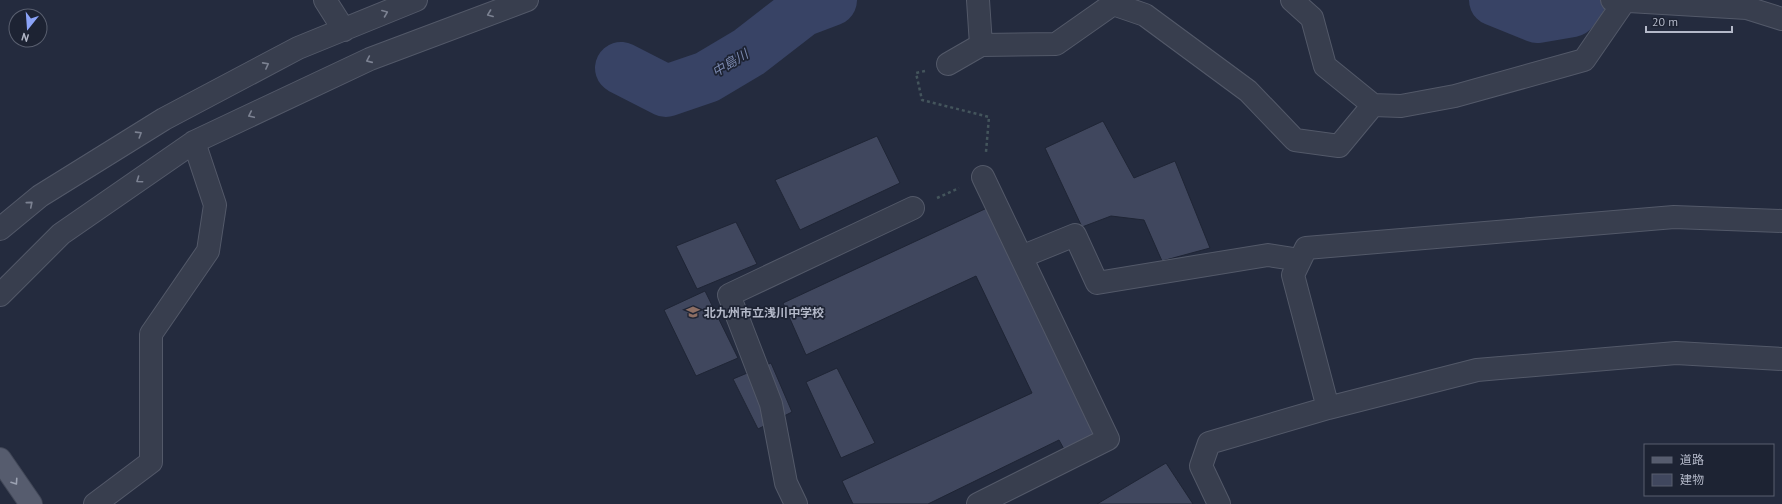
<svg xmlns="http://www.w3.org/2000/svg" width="1782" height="504" viewBox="0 0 1782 504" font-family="'PT Sans','Noto Sans JP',sans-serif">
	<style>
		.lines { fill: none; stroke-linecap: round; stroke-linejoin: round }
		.river { stroke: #384365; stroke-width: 52 }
		.building { fill: #40475e; stroke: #1f2535 }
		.minor-casing { stroke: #535969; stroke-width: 24 }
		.major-casing { stroke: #414757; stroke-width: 24 }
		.path { stroke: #44555c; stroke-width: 2.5; stroke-dasharray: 3 3; stroke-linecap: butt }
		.minor { stroke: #383e4e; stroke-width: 22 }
		.major { stroke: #565c6e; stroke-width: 22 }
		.oneway { stroke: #7c8292 }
		.oneway2 { stroke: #9ca2b2 }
		.labels { text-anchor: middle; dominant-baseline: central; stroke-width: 3.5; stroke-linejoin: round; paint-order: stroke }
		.poi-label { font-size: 12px; font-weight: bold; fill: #b4b9c9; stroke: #1d2333; text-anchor: start }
		.water-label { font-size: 13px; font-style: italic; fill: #7c8ab0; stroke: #1d2333 }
	</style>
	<rect width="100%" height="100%" fill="#242b3e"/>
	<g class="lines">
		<!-- river -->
		<path class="river" d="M1495 0 1537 17 1572 11 1580 0
			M621 68 666 91 707 77 749 52 802 11 831 0"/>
	</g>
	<!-- building -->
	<path class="building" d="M1103 121 1134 178 1175 161 1210 248 1162 261 1144 220 1111 216 1082 227 1045 148Z
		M877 136 900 183 800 230 775 180Z
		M1002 201 1112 432 1065 451 1059 440 928 504H853L842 481 1032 393 976 276 806 355 783 303Z
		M736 222 757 264 697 289 676 246Z
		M705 291 738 358 696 376 664 310Z
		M771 363 792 412 758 429 733 379Z
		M837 368 875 443 841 458 806 382Z
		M1166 463 1193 504H1097Z"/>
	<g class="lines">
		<!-- minor casing -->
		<g class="minor-casing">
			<path id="minor" d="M325 0 344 30
				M1612 0 1747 8 1782 19
				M1113 4 1145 15 1248 91 1295 140 1339 146 1373 105 1325 66 1312 18 1292 0
				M981 45 1056 44 1113 4 1121 0
				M948 64 981 45 978 0
				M1373 105 1401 106 1455 96 1584 60 1624 2
				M0 229 40 196 164 119 298 48 416 0
				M1021 257 1075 235 1097 283 1268 255 1300 260
				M0 295 61 234 194 142 370 59 527 0
				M1328 408 1293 275 1306 248 1674 217 1782 221
				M95 504 151 462V334L208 251 215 205 194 142
				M796 504 786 483 771 404 729 295 913 208
				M978 504 1108 439 983 177
				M1219 504 1201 466 1209 443 1328 408 1477 370 1676 353 1782 359"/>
		</g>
		<!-- major casing -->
		<g class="major-casing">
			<path id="major" d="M0 459 31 504"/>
		</g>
		<!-- path -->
		<path class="path" d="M925 71 916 73 922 100 989 117 986 152
			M937 198 959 188"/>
		<!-- minor -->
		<use href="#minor" class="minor"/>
		<!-- major -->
		<use href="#major" class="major"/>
	</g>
	<!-- one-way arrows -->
	<defs><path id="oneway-chevron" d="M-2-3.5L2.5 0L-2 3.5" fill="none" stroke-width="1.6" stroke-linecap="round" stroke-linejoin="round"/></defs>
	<g class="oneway">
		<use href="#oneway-chevron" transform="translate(385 13) rotate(-22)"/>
		<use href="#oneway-chevron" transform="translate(490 14) rotate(159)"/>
		<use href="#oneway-chevron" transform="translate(369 60) rotate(156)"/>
		<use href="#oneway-chevron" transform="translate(266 65) rotate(-28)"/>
		<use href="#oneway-chevron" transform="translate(251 115) rotate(155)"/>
		<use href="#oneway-chevron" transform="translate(139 134) rotate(-32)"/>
		<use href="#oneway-chevron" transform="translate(139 180) rotate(145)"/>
		<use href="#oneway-chevron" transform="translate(30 204) rotate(-40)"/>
	</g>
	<use class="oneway2" href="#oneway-chevron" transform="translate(15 482) rotate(56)"/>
	<!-- icons -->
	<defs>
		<g id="school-bare" transform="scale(1.08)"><path d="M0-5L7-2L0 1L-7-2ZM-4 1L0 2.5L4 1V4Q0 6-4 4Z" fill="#8d6e63" stroke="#1d2333" stroke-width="2.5" paint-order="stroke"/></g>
	</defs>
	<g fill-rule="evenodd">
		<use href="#school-bare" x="693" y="312"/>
	</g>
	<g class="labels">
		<!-- poi labels -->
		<g class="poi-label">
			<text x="704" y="312">北九州市立浅川中学校</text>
		</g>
		<!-- water labels -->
		<g class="water-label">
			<text transform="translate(730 63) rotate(-31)">中島川</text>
		</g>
	</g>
	<!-- legend -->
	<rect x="1644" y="444" width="130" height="52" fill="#1d2333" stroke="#595f6f"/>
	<rect x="1652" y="457" width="20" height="6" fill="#565c6e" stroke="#595f6f"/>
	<text x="1680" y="464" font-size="12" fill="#b4b9c9">道路</text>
	<rect x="1652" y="474" width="20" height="12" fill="#40475e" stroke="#595f6f"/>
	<text x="1680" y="484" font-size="12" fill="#b4b9c9">建物</text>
	<!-- north arrow -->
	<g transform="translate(28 28) rotate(197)"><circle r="19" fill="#1d2333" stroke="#595f6f"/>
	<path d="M0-3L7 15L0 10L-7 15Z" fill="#8ba3f7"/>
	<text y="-6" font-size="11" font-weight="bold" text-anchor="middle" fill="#b4b9c9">N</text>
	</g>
	<!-- scale -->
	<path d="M1646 26v6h86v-6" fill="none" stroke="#b4b9c9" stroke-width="2"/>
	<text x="1652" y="26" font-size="12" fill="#b4b9c9" stroke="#1d2333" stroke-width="3" paint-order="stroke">20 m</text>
</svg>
